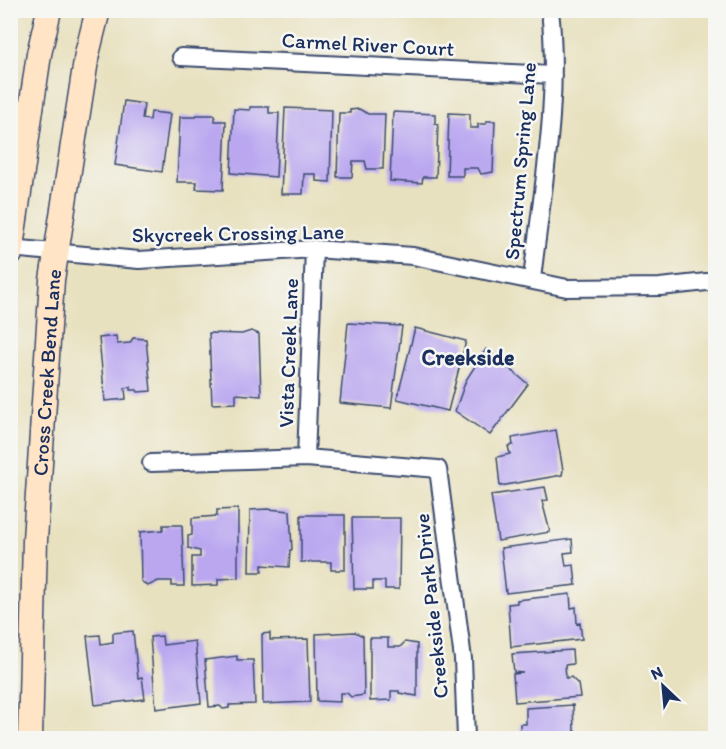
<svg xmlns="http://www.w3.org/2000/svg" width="726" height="749" viewBox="0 0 726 749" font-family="Itim,sans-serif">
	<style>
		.building { fill: #baa7f0 }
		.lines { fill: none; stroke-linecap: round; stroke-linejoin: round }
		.street-casing { stroke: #3a4a6d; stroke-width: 20 }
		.secondary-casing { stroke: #3a4a6d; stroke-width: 27 }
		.street { stroke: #fff; stroke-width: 16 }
		.secondary { stroke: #ffe4c6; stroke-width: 24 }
		.labels { text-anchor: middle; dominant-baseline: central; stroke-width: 5; stroke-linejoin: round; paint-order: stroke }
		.street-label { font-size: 21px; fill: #1b2f5e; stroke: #f6f6f2 }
		.neighbourhood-label { font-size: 22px; font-weight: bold; fill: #1b2f5e; stroke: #f6f6f2 }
	</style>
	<rect width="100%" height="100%" fill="#f6f6f2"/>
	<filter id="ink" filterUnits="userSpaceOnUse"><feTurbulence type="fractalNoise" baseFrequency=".0167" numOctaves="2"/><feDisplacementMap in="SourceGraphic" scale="12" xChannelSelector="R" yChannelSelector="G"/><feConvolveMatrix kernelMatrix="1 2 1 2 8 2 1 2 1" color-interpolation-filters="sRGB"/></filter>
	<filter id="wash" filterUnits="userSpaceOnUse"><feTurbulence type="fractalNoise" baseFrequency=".008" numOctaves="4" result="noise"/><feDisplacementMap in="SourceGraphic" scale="24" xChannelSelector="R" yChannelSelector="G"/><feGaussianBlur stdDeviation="1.35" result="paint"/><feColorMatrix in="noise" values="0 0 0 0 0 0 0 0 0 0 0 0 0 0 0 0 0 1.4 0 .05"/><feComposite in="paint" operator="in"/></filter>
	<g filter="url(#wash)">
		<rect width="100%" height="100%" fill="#e8e1bf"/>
		<g id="blocks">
			<!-- building -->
			<path class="building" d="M418 10H439V13L419 15Z
				M124 101 144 104 142 119 150 120 151 112 170 114 162 172 115 165Z
				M250 107H269V113H279L276 177 231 173 234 109 250 110Z
				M285 108 332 110 330 182 316 181V174H304L303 194H281Z
				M359 109 368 114H385L383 169H367L365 161H353L352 177H337L339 113H350V110Z
				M393 112 435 114V124H438L436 177H423L422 183 390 181Z
				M449 113 470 114V128H478V124H486V121H495L493 172 481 174 478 168H463V176H447Z
				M196 115H215V121H226L223 190 196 189 197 182H177L180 117H196Z
				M348 323 402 326 391 408 340 403Z
				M415 328 466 341 448 411 397 399Z
				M251 331 259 334 261 396 236 394V403L212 404 209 333 242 334Z
				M116 336 117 344 130 343 133 338 146 339 151 391 138 392 137 390H131V387L125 388 126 399 105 401 99 338Z
				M486 349 528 384 490 435 455 411 466 380Z
				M556 430 563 470 562 475 500 486 497 457 510 454 508 446 513 445 512 438Z
				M545 487 548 500 542 501 550 532 498 541 491 495Z
				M238 509V578L218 579V585L192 586V557H200V551L188 548V536L192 535V518L217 516V510Z
				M268 509 290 511 292 550H290L289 567 262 565V572H249L250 510Z
				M301 515H345V570H331V562H301Z
				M352 518H400L399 589H385V581H373V589H354Z
				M163 525H182L184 586H172V581H158L148 586 141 581 140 532 163 530Z
				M572 539 573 552 564 553 566 566 574 565 576 585 506 593 501 548Z
				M570 594 571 608 576 607 577 624 580 623 582 639 511 647 508 604 517 603V600Z
				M133 631 138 678 142 677 145 699 95 705 87 636 100 635 101 644 113 642V633Z
				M355 632 363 636 364 695 351 697 347 693H340V702L317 701 316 634Z
				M270 633V640L308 639 310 702 263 704 262 634Z
				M162 636 163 645 195 641 201 703 156 709 150 637Z
				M370 638H388V647H400L405 642 417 644V696L399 693V691H391V700L370 701Z
				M572 650 573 664 565 665 566 678 571 677 578 684 580 697 515 702 513 674 523 673 514 672 512 654Z
				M237 656V660H253L255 704 229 705V708L223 709 220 706 209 707 205 660Z
				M573 705 574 731 579 733 580 738H521L520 724H526V708Z"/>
		</g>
	</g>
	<g filter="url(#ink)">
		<use href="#blocks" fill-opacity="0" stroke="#3a4a6d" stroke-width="1.5"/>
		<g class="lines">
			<!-- street casing -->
			<g class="street-casing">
				<path id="street" d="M181 57 553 75
					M10 248 139 260 314 249 413 256 567 288 660 287 716 281
					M532 279C542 191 560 100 550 10
					M306 458 314 249
					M151 463 306 458 438 469 463 659 466 738"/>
			</g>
			<!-- secondary casing -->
			<g class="secondary-casing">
				<g id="secondary">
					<path d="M10 254 39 54 49 10"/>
					<path id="s1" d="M30 738 35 540 52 280 87 54 98 10"/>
				</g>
			</g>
			<!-- street -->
			<use href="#street" class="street"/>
			<!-- secondary -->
			<use href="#secondary" class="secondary"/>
		</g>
	</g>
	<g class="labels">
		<!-- street labels -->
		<g class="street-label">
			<text transform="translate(368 44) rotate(3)">Carmel River Court</text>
			<text transform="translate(520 161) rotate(-85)">Spectrum Spring Lane</text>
			<text transform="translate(238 233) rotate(-1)">Skycreek Crossing Lane</text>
			<text transform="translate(288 353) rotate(-88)">Vista Creek Lane</text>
			<text stroke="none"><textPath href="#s1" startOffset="366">Cross Creek Bend Lane</textPath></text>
			<text transform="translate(431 606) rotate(-96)">Creekside Park Drive</text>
		</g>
		<!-- neighbourhood labels -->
		<g class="neighbourhood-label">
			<text x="468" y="357">Creekside</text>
		</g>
	</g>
	<!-- margin -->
	<rect width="726" height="749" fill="none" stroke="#f6f6f2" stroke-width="36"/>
	<!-- north arrow -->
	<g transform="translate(663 686) rotate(334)" stroke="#f6f6f2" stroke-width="4.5" paint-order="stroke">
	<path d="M0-4.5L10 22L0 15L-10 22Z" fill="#1b2f5e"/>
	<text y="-9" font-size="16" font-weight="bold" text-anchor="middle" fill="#1b2f5e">N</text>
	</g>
</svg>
